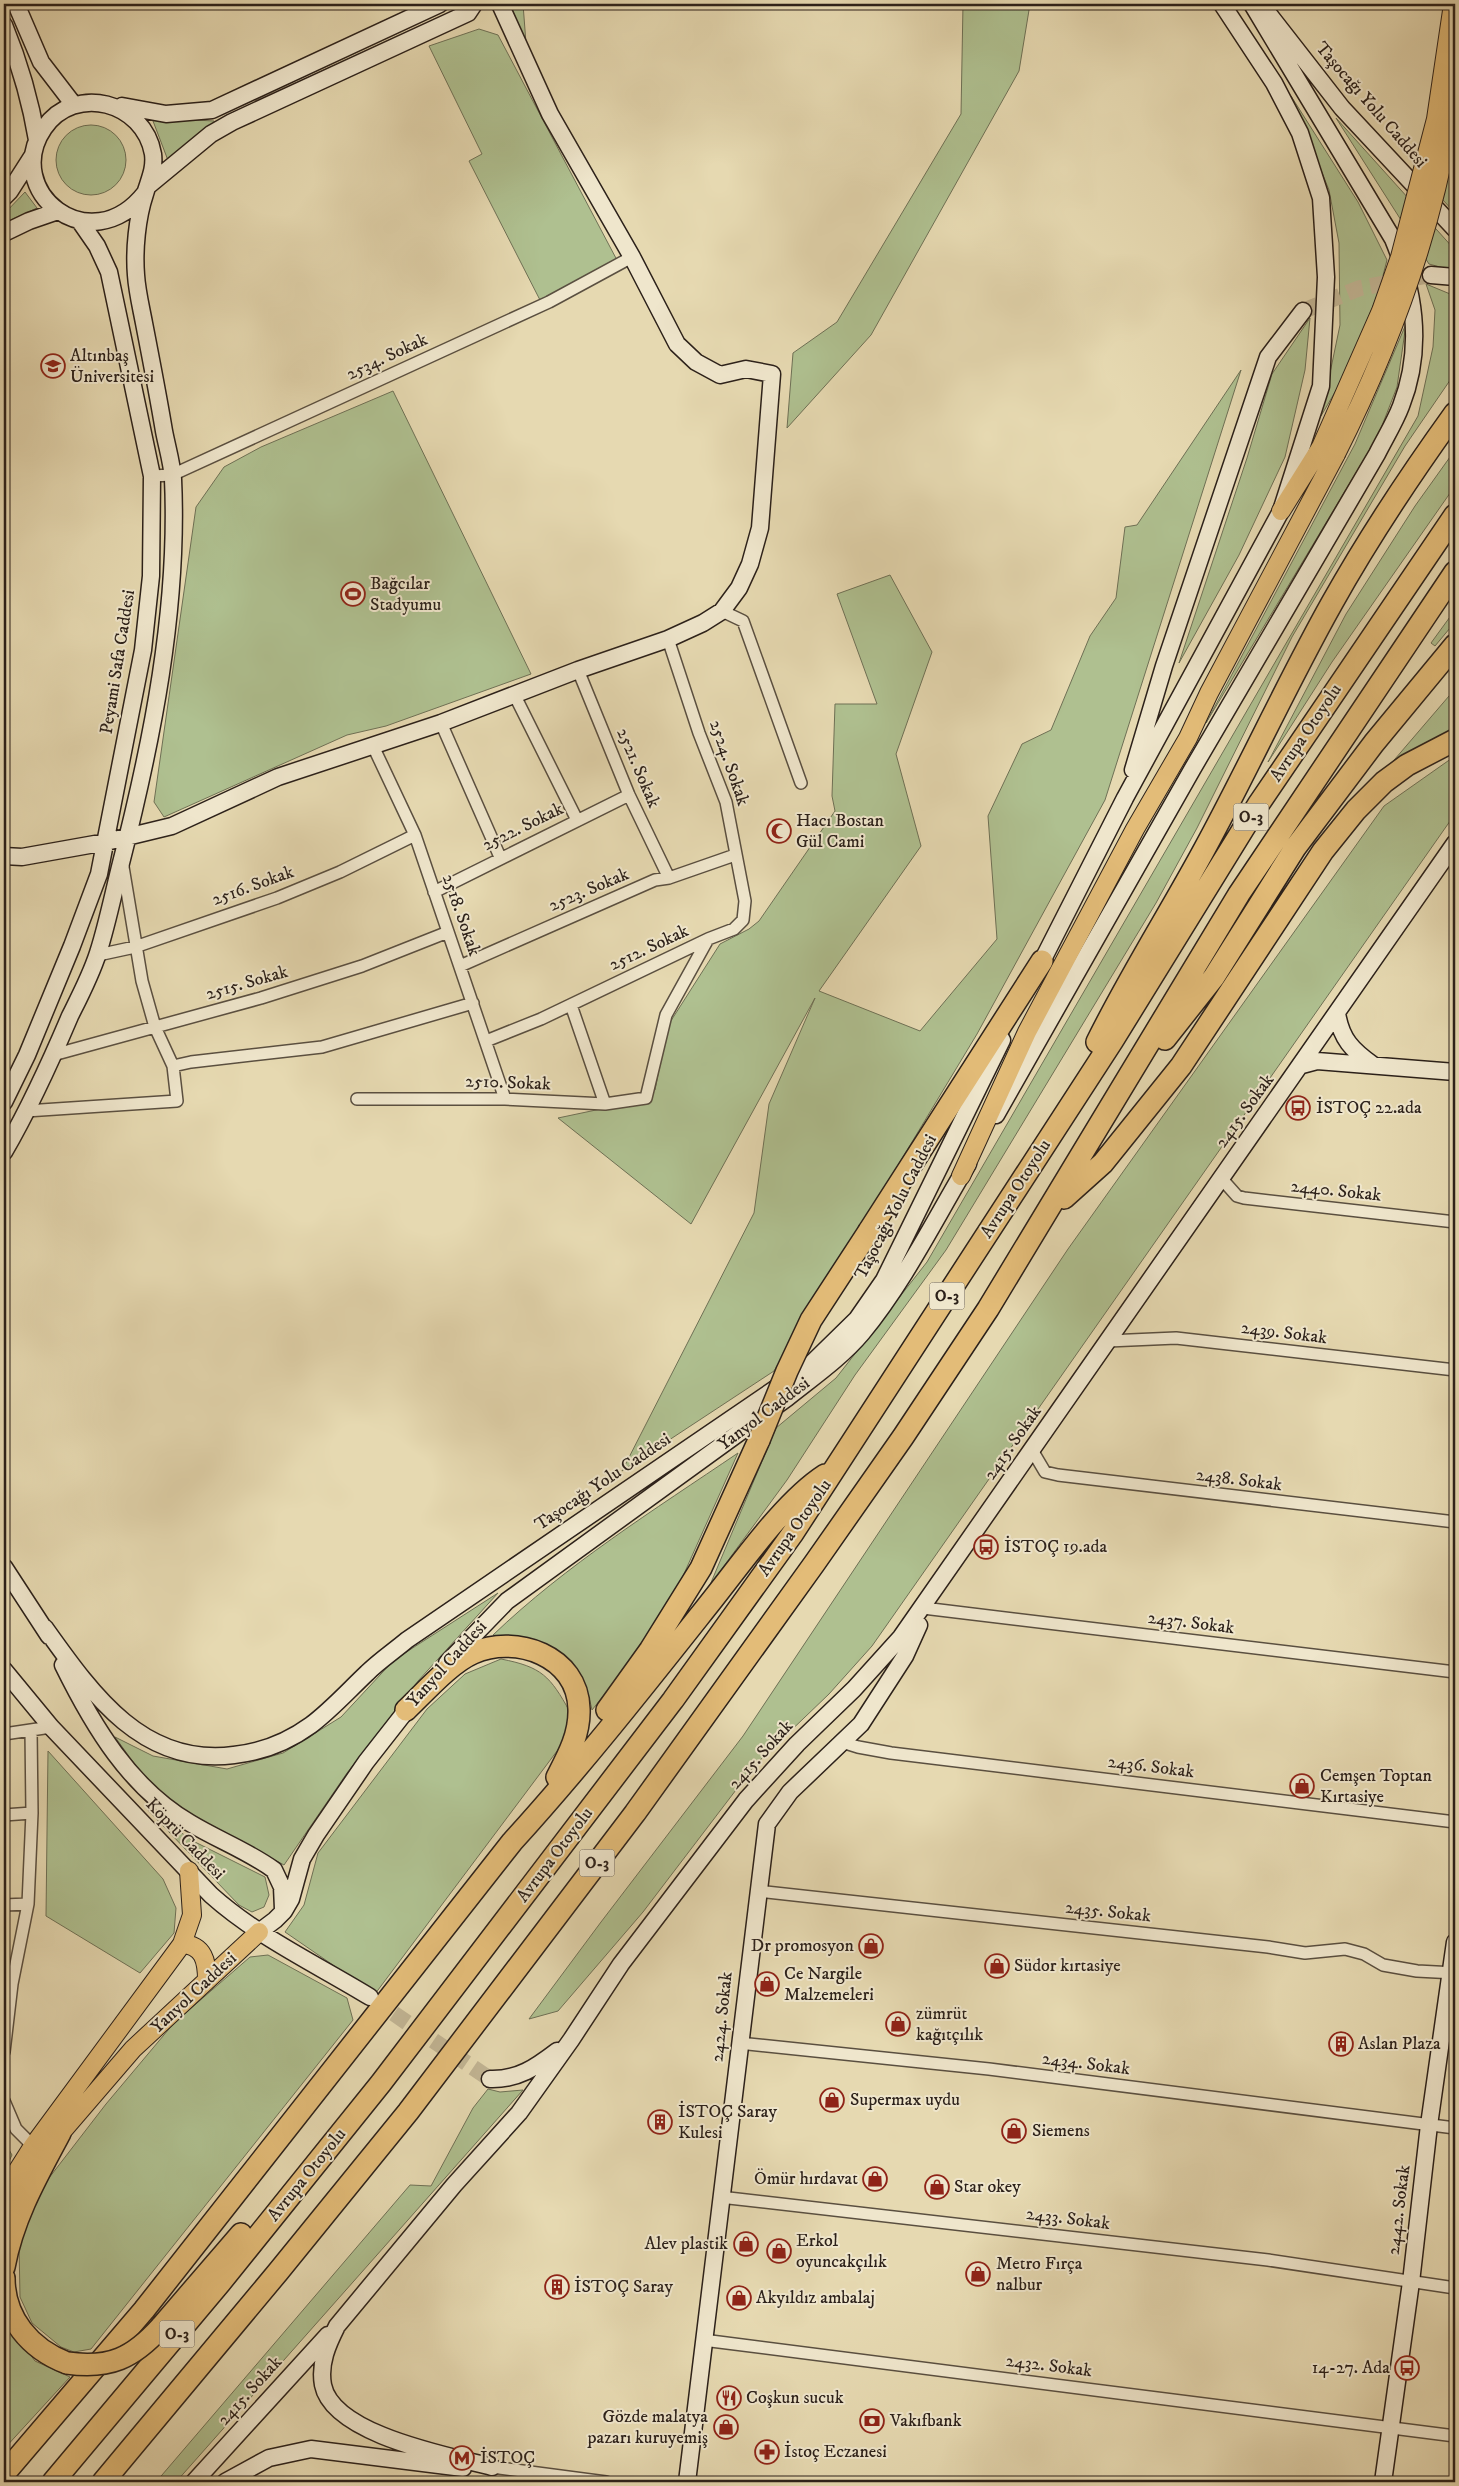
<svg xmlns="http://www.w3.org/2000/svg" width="1459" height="2486" viewBox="0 0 1459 2486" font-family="'IM FELL DW Pica',serif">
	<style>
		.green { fill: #afc090; stroke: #6e7055 }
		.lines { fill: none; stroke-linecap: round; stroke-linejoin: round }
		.secondary-tunnel { stroke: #c1b493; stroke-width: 16; stroke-dasharray: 16 8; stroke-linecap: butt }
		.street-casing { stroke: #5a4f40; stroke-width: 14 }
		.secondary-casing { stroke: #2c211a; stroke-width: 19 }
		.primary-casing { stroke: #2c211a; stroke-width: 20 }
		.highway-casing { stroke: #2c211a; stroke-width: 24 }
		.street { stroke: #efe6cc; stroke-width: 11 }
		.secondary { stroke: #efe6cc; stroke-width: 16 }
		.primary { stroke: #e3bc78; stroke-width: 18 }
		.highway { stroke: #e3bc78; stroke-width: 21 }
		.primary-bridge-casing { stroke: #2c211a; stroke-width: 20; stroke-linecap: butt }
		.highway-bridge-casing { stroke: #2c211a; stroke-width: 24; stroke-linecap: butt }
		.primary-bridge { stroke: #e3bc78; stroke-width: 18 }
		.highway-bridge { stroke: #e3bc78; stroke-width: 21 }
		.labels { text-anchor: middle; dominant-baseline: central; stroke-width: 4; stroke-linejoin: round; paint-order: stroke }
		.shield { fill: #efe6cc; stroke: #665c4f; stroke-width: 1 }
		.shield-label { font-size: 16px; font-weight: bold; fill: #2c211a }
		.street-label { font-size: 18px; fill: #2c211a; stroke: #efe6cc }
		.poi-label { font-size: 18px; fill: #2c211a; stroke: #efe6cc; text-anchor: start }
	</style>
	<rect width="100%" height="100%" fill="#e6d9b1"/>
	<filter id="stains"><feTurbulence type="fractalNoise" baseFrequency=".004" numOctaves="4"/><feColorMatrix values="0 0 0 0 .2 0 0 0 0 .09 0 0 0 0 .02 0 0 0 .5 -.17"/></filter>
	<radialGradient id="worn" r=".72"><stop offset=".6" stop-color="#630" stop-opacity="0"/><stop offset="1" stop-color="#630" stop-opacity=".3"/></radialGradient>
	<!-- green -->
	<path class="green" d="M510 4H523L526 43Z
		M963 4H1030L1019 71 871 335 787 428 793 353 837 322 961 114Z
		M479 29 498 35 618 262 541 302 469 161 482 154 429 46Z
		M1291 96 1358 202 1387 260 1379 291 1345 375 1321 416 1340 325 1339 243 1329 190Z
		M158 118 214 121 216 124 169 163 153 121Z
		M1336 118 1455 250V271L1429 264Z
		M56 160a35 35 0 1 1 70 0a35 35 0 1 1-70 0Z
		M1455 146V213L1442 199Z
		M25 192 37 208 4 223V214Z
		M1426 284 1455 296V373L1405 446 1292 637 1197 828 1156 903 946 1250 855 1375 787 1480 710 1585 776 1428 836 1378 927 1262 1418 416 1433 347 1435 310Z
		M1310 318 1305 370 1285 457 1239 555 1179 663 1247 458 1272 374Z
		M1406 324 1397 387 1378 436 1206 723 1355 444Z
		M1241 370 1105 800 977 1034 774 1371 622 1471 754 1213 769 1104 815 998 691 1224 558 1118 634 1102 655 1090 667 1027 720 944 749 929 759 921 835 811 832 796 835 704H877L837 594 890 575 932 652 896 754 921 846 819 991 920 1031 997 939 988 816 1022 744 1051 730 1090 636 1116 598 1125 527 1137 525Z
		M393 391 531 674 386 726 347 735 164 817 154 802 196 507 224 467 261 447Z
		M1455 450V486L1332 662 1268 762 1346 614 1415 506Z
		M1455 610V622L1435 646 1431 643Z
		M1455 689V731L1389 766Z
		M1455 756V814L872 1646 829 1694 755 1765 643 1912 558 2011 529 2019 601 1922 743 1736 1068 1249 1384 806Z
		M738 1453 679 1585 632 1660 592 1710C580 1650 546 1643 493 1635 566 1565 654 1510 738 1453Z
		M498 1593 418 1681 347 1773 284 1865 181 1809 147 1781 115 1737 153 1756 227 1769 283 1753 341 1717 394 1660Z
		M501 1659C542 1667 550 1676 570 1712L563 1743 375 1994 285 1932 304 1905 318 1853 427 1709 465 1674Z
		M48 1751 163 1879 176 1908 174 1933 140 1973 46 1916Z
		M145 1807 193 1841 265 1877 269 1895 264 1907 252 1912 239 1905Z
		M268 1955 347 1998 353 2020 91 2349 74 2352 61 2347 32 2323 20 2297 19 2244 42 2187 106 2104 174 2023 250 1957Z
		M488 2089 500 2092 523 2090 176 2482H156L410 2185 431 2186 473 2108Z
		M4 2141 12 2155 4 2172Z
		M4 2319 35 2361 70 2377 4 2449Z"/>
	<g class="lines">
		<!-- secondary-tunnel -->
		<path class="secondary-tunnel" d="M1303 311 1360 288 1431 275
			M374 2000 490 2079"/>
		<!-- street casing -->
		<g class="street-casing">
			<path id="street" d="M152 476 172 475 549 302 632 257
				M722 611 743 621 801 783
				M668 639 699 733 726 802 745 901 743 920 734 929 708 939
				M578 670 629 795 669 878
				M514 694 577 820
				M441 723 500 857
				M373 746 415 835 505 1099
				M123 867 142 981 155 1027 173 1066 191 1062 322 1047 473 1003
				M434 892 629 795
				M98 955 135 947 277 898 340 872 415 835
				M460 966 655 880 669 878 735 855
				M571 1005 605 1104
				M53 1055 261 998 362 966 448 932
				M357 1099H505L605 1104 646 1098 666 1015 708 939 541 1019 486 1041
				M26 1111 177 1101 173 1066
				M1221 1178 1237 1196 1244 1198 1455 1222
				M1108 1341 1176 1338 1455 1370
				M1032 1450 1045 1472 1058 1475 1455 1522
				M923 1608 1455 1672
				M4 1734 51 1727
				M842 1742 858 1747 891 1753 1455 1822
				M4 1815 32 1813
				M757 1891 1268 1947 1305 1953 1345 1949 1364 1954 1383 1965 1417 1971 1455 1973
				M4 1905 28 1904
				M739 2043 989 2069 1455 2128
				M4 2052 12 1984 28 1904 32 1813 31 1730
				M4 2101 16 2129 33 2146
				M720 2197 1268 2260 1455 2288
				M703 2340 1455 2436
				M492 2467 606 2482"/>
		</g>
		<!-- secondary casing -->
		<g class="secondary-casing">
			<path id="secondary" d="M16 4 41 62 74 105
				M1264 8 1342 108 1455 229
				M4 25C20 64 30 98 37 140
				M122 106 166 114 212 110 440 4
				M148 186 211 134 232 122 468 13 474 4
				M4 197 10 191 33 155
				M4 233 29 221 58 211
				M1431 275 1455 277
				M1133 770 1164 666 1268 357 1303 311
				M4 856 22 857 106 842 172 826 278 777 441 723 578 670 668 639 703 623 722 611 739 588 750 564 760 528 772 374 746 369 720 375 696 362 677 344 632 257 550 114 500 4
				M1037 971 1125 798 1281 511 1321 386 1326 277 1321 198 1300 133 1274 83 1222 4
				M1337 1013C1341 1039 1352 1050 1373 1065
				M1302 1065 1317 1061 1455 1072
				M4 1102 27 1055 72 946 99 874 143 650 151 576 152 476 109 272 97 246 79 220
				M996 1115 1193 768 1377 454C1385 438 1395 422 1401 406 1423 350 1415 292 1393 239L1252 4
				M4 1152C29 1109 50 1063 70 1016 80 996 91 975 98 953 107 925 113 895 120 867 152 742 179 609 173 479 172 463 167 447 164 431 158 395 151 359 144 323 141 307 137 291 136 275 134 250 137 218 145 194 149 180 155 169 153 154 144 102 75 83 44 128 1 191 90 263 145 193
				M4 1567 49 1636
				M45 1628C92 1694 143 1767 234 1755 262 1752 289 1741 311 1725 331 1710 348 1691 367 1673 379 1661 394 1651 407 1640L810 1365 857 1319 884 1280 1002 1040
				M447 1663 507 1601 787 1398C812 1378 841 1358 862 1333 904 1282 934 1221 968 1164
				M63 1665C93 1726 130 1788 190 1823 218 1840 248 1851 274 1870L282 1887 283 1909
				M4 1670 51 1727 211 1895C258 1937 316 1964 370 1997
				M259 1932 275 1920 284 1911 291 1899 302 1859 316 1835 366 1762 413 1702
				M490 2079C518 2080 536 2067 557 2051
				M492 2467C450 2456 333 2435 323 2385 319 2363 328 2344 337 2326L454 2185 519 2113 571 2040 621 1964 746 1800 797 1744 854 1689 901 1637 1455 843
				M194 2482 328 2335
				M225 2482 269 2458 311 2449 463 2468
				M687 2482 767 1824 790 1792 861 1724 905 1656 919 1625
				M1383 2482 1411 2282 1429 2125 1455 1942"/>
		</g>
		<!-- primary casing -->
		<g class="primary-casing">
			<path id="primary" d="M1281 511 1321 447
				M961 1176 1027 1032 1135 829 1188 738 1209 693 1336 454
				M182 1944C204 1945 207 1962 207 1980
				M53 2142 133 2049 259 1932
				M4 2192 33 2146 182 1944 192 1915 189 1871
				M4 2220 17 2192 32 2169"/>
		</g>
		<!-- highway casing -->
		<g class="highway-casing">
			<path id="highway" d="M1165 1039 1214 977 1295 848 1374 743 1455 645
				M1097 1042C1130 975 1170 913 1205 848 1249 767 1287 683 1332 603 1369 537 1411 474 1455 413
				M1064 1198 1103 1163 1181 1066 1323 851 1356 810 1384 782 1407 765 1455 740
				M869 1231 1042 961
				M406 1710C424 1693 450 1663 473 1653 516 1634 578 1656 579 1709 580 1734 568 1756 557 1777
				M607 1710 650 1650 701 1568 759 1440
				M4 2267C13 2218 37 2176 60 2133
				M4 2278C4 2318 30 2349 67 2363
				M161 2327 241 2234
				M4 2474 144 2310 512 1842C583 1764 648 1681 713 1599 744 1560 785 1501 825 1475
				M53 2482 220 2283 381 2083 673 1700 793 1533 1113 1040 1258 805 1455 515
				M103 2482 278 2272 408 2112 635 1813 814 1564 903 1437 988 1309 1239 894 1455 572"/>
		</g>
		<!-- street -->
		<use href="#street" class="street"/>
		<!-- secondary -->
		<use href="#secondary" class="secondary"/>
		<!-- primary -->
		<use href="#primary" class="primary"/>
		<!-- highway -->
		<use href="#highway" class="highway"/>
		<!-- primary-bridge casing -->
		<g class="primary-bridge-casing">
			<path id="primary-bridge" d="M1321 447 1381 311 1400 257 1436 119 1453 4
				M1336 454C1393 341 1437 218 1455 92"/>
		</g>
		<!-- highway-bridge casing -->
		<g class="highway-bridge-casing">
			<path id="highway-bridge" d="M759 1440 787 1371 811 1320 869 1231
				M67 2363C110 2369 133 2358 161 2327"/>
		</g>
		<!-- primary-bridge -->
		<use href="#primary-bridge" class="primary-bridge"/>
		<!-- highway-bridge -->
		<use href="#highway-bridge" class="highway-bridge"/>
	</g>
	<!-- icons -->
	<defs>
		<g id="university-ring" transform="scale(1.25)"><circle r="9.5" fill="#efe6cc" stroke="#8f2418" stroke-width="1.5"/><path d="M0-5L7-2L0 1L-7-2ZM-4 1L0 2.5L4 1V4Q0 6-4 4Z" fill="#8f2418"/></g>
		<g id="stadium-ring" transform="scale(1.25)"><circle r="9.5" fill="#efe6cc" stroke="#8f2418" stroke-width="1.5"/><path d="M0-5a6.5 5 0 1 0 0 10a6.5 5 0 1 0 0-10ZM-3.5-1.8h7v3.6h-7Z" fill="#8f2418"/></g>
		<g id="mosque-ring" transform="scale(1.25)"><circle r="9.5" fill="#efe6cc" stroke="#8f2418" stroke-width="1.5"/><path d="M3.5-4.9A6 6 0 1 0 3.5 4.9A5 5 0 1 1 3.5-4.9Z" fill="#8f2418"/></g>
		<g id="bus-ring" transform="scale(1.25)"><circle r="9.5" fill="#efe6cc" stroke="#8f2418" stroke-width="1.5"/><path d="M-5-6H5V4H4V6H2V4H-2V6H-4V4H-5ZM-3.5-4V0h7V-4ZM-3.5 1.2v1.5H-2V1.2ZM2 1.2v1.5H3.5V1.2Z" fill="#8f2418"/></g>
		<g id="shop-ring" transform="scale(1.25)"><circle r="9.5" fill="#efe6cc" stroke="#8f2418" stroke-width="1.5"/><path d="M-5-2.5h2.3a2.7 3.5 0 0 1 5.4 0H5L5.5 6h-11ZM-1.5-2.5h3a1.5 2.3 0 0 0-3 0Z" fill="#8f2418"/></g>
		<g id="building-ring" transform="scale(1.25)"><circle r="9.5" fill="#efe6cc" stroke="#8f2418" stroke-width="1.5"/><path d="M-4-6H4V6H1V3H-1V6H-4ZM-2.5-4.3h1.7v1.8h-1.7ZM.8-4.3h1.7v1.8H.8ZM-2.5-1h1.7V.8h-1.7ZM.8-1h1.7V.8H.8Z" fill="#8f2418"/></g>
		<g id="restaurant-ring" transform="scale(1.25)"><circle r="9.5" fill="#efe6cc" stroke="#8f2418" stroke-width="1.5"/><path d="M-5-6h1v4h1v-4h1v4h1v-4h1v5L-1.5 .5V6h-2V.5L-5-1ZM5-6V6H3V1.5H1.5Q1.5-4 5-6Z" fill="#8f2418"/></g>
		<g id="bank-ring" transform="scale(1.25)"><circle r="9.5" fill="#efe6cc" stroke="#8f2418" stroke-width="1.5"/><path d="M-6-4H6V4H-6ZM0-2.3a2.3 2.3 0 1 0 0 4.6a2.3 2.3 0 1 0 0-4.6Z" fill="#8f2418"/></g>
		<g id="pharmacy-ring" transform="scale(1.25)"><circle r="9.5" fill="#efe6cc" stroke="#8f2418" stroke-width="1.5"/><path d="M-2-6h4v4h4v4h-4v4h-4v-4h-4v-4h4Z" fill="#8f2418"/></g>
		<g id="metro-ring" transform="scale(1.25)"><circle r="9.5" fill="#efe6cc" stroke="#8f2418" stroke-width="1.5"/><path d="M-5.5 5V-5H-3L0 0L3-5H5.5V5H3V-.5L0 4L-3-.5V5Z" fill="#8f2418"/></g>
	</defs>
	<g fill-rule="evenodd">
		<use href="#university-ring" x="53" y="366"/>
		<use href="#stadium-ring" x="353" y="594"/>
		<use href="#mosque-ring" x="779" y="831"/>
		<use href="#bus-ring" x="1298" y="1108"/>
		<use href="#bus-ring" x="986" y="1547"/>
		<use href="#shop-ring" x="1302" y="1786"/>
		<use href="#shop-ring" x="871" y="1946"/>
		<use href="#shop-ring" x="997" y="1966"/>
		<use href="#shop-ring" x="767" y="1984"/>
		<use href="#shop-ring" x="898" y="2024"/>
		<use href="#building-ring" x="1341" y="2044"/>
		<use href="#shop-ring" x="832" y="2100"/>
		<use href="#building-ring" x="660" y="2122"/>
		<use href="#shop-ring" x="1014" y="2131"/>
		<use href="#shop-ring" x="875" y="2179"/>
		<use href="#shop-ring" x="937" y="2187"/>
		<use href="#shop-ring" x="746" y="2244"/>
		<use href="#shop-ring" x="779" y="2251"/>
		<use href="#shop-ring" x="978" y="2274"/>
		<use href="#building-ring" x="557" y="2287"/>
		<use href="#shop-ring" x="739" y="2298"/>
		<use href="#bus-ring" x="1407" y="2368"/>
		<use href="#restaurant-ring" x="729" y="2398"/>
		<use href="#bank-ring" x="872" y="2421"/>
		<use href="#shop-ring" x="726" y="2427"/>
		<use href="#pharmacy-ring" x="767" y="2452"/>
		<use href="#metro-ring" x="462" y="2458"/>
	</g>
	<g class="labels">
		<!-- shield labels -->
		<g class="shield">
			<rect x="1233.5" y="803.5" width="35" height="27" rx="4"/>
			<rect x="929.5" y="1282.5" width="35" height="27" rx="4"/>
			<rect x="579.5" y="1849.5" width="35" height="27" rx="4"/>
			<rect x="159.5" y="2320.5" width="35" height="27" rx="4"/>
		</g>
		<g class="shield-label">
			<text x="1251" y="817">O-3</text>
			<text x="947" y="1296">O-3</text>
			<text x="597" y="1863">O-3</text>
			<text x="177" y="2334">O-3</text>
		</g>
		<!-- street labels -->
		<g class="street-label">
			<text transform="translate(1371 105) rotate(49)">Taşocağı Yolu Caddesi</text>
			<text transform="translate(387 357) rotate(-25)">2534. Sokak</text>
			<text transform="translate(118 662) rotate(-81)">Peyami Safa Caddesi</text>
			<text transform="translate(1306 733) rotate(-56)">Avrupa Otoyolu</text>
			<text transform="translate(729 763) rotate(71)">2524. Sokak</text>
			<text transform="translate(638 768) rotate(67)">2521. Sokak</text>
			<text transform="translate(523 827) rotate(-26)">2522. Sokak</text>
			<text transform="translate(253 886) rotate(-20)">2516. Sokak</text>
			<text transform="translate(589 890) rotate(-23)">2523. Sokak</text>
			<text transform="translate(461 915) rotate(71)">2518. Sokak</text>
			<text transform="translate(649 948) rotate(-25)">2512. Sokak</text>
			<text transform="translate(247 983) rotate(-16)">2515. Sokak</text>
			<text transform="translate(508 1083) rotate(2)">2510. Sokak</text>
			<text transform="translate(1245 1111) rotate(-54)">2415. Sokak</text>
			<text transform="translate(1016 1189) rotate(-57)">Avrupa Otoyolu</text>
			<text transform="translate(1336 1191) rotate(6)">2440. Sokak</text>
			<text transform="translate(896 1207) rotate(-63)">Taşocağı Yolu Caddesi</text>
			<text transform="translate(1284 1333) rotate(7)">2439. Sokak</text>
			<text transform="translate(764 1414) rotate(-37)">Yanyol Caddesi</text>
			<text transform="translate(1013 1443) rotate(-55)">2415. Sokak</text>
			<text transform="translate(1239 1480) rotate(7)">2438. Sokak</text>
			<text transform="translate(603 1482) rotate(-34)">Taşocağı Yolu Caddesi</text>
			<text transform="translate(795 1528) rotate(-55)">Avrupa Otoyolu</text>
			<text transform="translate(1191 1623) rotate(7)">2437. Sokak</text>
			<text transform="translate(447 1664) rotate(-48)">Yanyol Caddesi</text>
			<text transform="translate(761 1755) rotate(-48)">2415. Sokak</text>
			<text transform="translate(1151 1767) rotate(7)">2436. Sokak</text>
			<text transform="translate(185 1839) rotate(46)">Köprü Caddesi</text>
			<text transform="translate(555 1855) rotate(-53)">Avrupa Otoyolu</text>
			<text transform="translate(1108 1912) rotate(6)">2435. Sokak</text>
			<text transform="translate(194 1993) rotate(-43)">Yanyol Caddesi</text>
			<text transform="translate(722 2017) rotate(-84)">2424. Sokak</text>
			<text transform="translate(1086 2064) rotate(7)">2434. Sokak</text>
			<text transform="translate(307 2175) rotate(-51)">Avrupa Otoyolu</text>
			<text transform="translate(1399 2210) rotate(-83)">2442. Sokak</text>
			<text transform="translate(1068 2219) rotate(7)">2433. Sokak</text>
			<text transform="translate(1049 2366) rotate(7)">2432. Sokak</text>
			<text transform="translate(250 2391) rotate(-48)">2415. Sokak</text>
		</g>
		<!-- poi labels -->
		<g class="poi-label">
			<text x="70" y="356">Altınbaş<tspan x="70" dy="21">Üniversitesi</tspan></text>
			<text x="370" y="584">Bağcılar<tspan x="370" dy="21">Stadyumu</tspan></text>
			<text x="796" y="821">Hacı Bostan<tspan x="796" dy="21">Gül Cami</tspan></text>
			<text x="1316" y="1108">İSTOÇ 22.ada</text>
			<text x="1004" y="1547">İSTOÇ 19.ada</text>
			<text x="1320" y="1776">Cemşen Toptan<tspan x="1320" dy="21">Kırtasiye</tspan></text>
			<text x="854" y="1946" text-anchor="end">Dr promosyon</text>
			<text x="1014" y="1966">Südor kırtasiye</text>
			<text x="784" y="1974">Ce Nargile<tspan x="784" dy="21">Malzemeleri</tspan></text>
			<text x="916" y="2014">zümrüt<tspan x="916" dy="21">kağıtçılık</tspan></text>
			<text x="1358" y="2044">Aslan Plaza</text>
			<text x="850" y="2100">Supermax uydu</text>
			<text x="678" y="2112">İSTOÇ Saray<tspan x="678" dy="21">Kulesi</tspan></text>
			<text x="1032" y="2131">Siemens</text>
			<text x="858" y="2179" text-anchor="end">Ömür hırdavat</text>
			<text x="954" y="2187">Star okey</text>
			<text x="796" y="2241">Erkol<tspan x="796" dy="21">oyuncakçılık</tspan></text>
			<text x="728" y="2244" text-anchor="end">Alev plastik</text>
			<text x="996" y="2264">Metro Fırça<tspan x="996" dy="21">nalbur</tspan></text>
			<text x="574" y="2287">İSTOÇ Saray</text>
			<text x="756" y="2298">Akyıldız ambalaj</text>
			<text x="1390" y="2368" text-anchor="end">14-27. Ada</text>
			<text x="746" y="2398">Coşkun sucuk</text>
			<text x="708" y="2417" text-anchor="end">Gözde malatya<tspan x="708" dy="21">pazarı kuruyemiş</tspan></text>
			<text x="890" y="2421">Vakıfbank</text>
			<text x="784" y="2452">İstoç Eczanesi</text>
			<text x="480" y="2458">İSTOÇ</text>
		</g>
	</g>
	<!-- margin -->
	<rect width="1459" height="2486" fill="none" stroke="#e6d9b1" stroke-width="20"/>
	<rect x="5" y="5" width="1449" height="2476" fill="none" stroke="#2c211a" stroke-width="2.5"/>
	<rect x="10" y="10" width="1439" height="2466" fill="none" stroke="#2c211a"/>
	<rect width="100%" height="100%" filter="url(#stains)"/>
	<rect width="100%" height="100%" fill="url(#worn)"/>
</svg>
